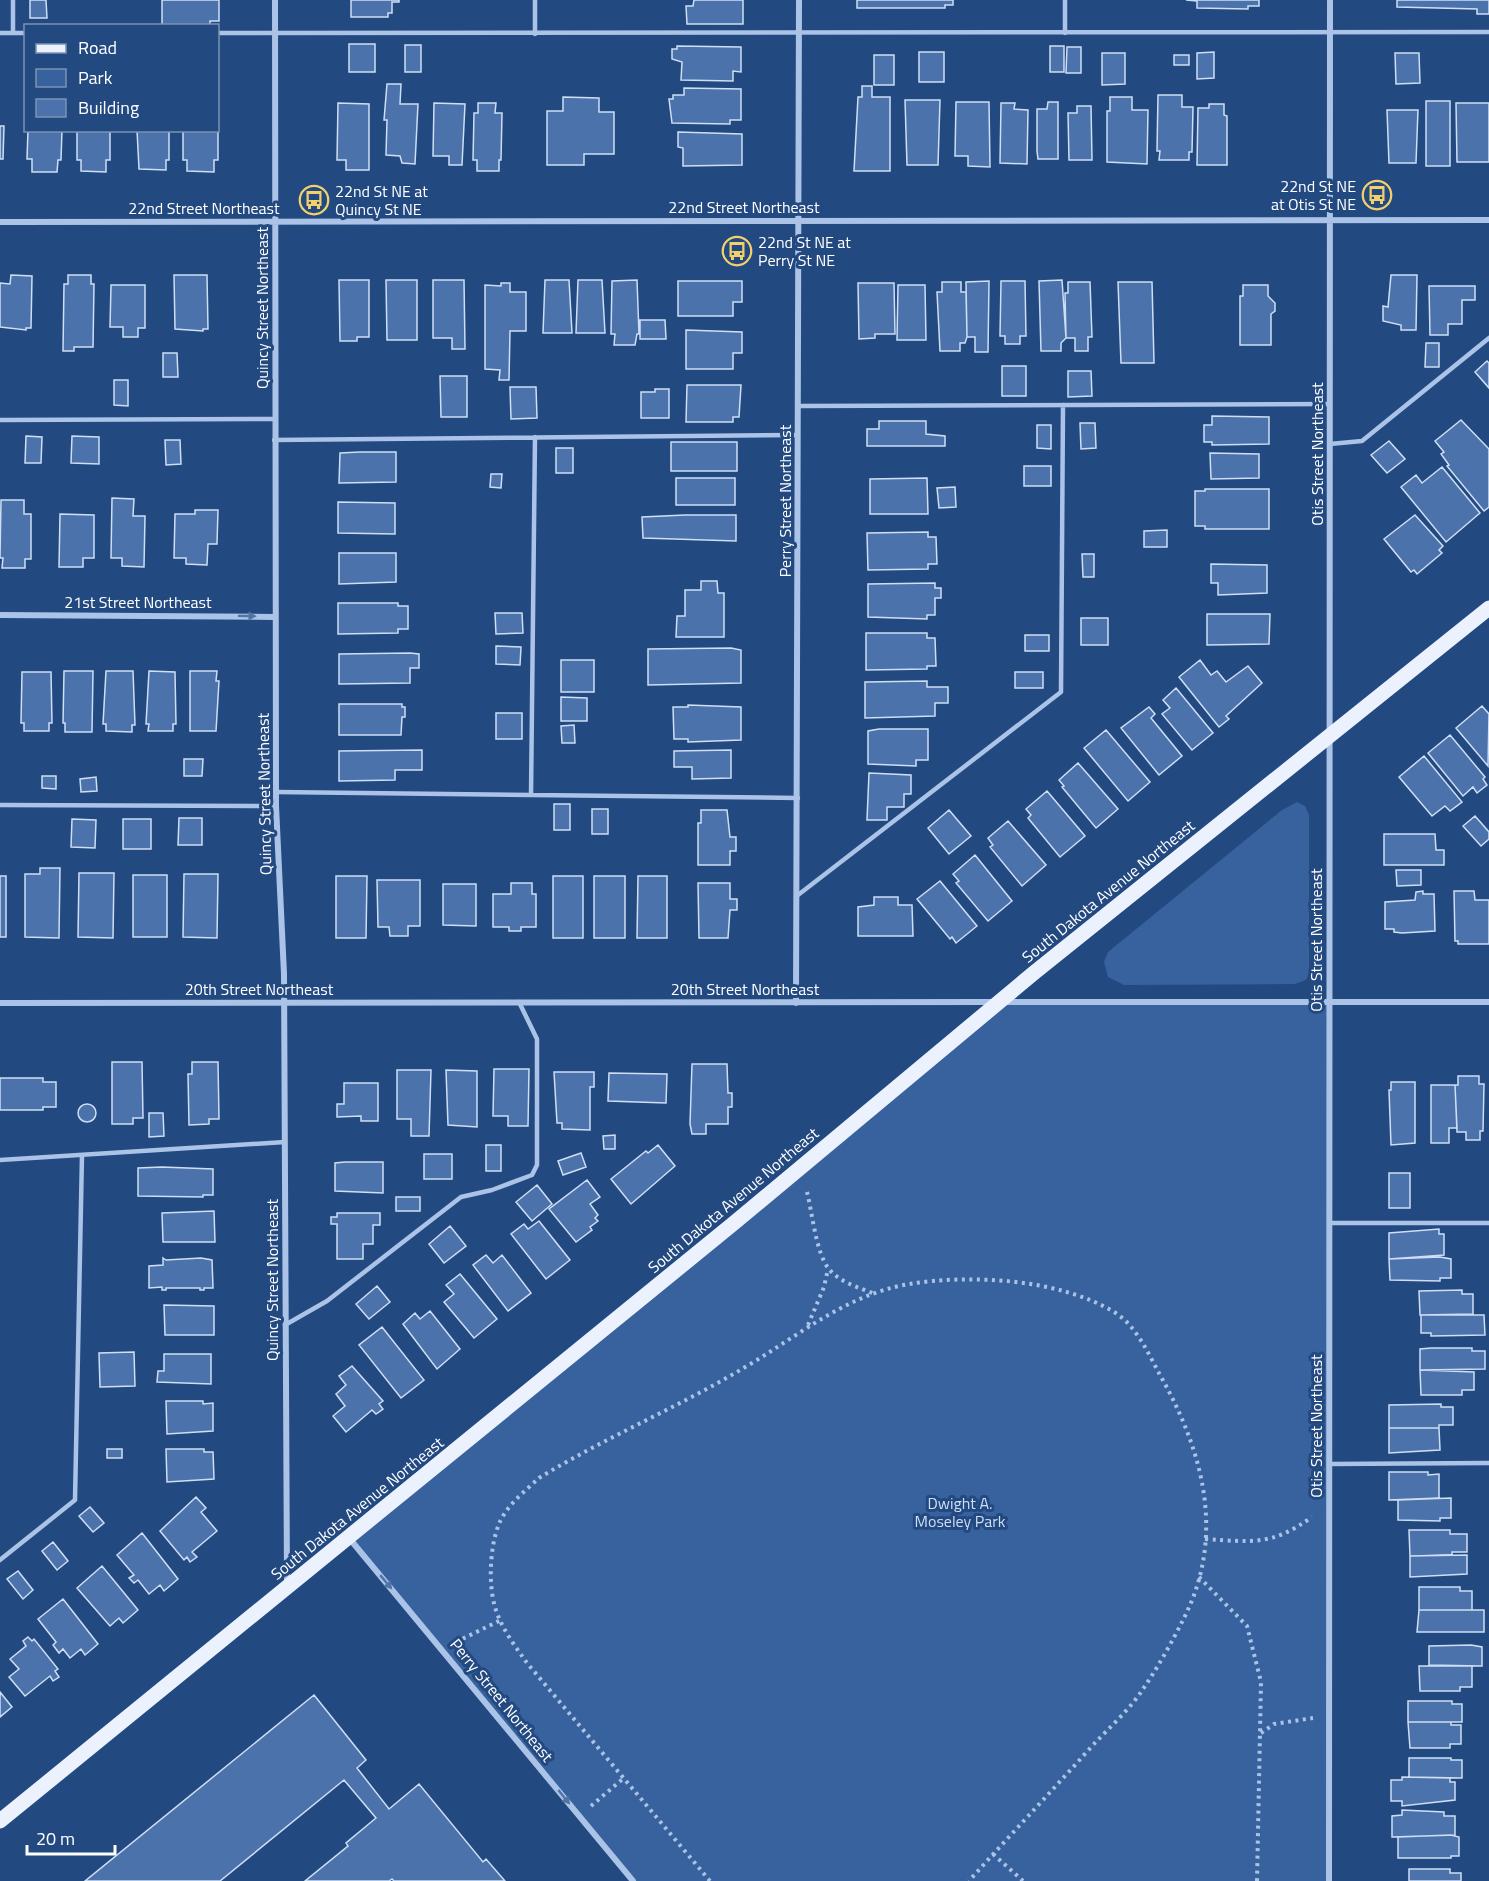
<svg xmlns="http://www.w3.org/2000/svg" width="1489" height="1881" viewBox="0 0 1489 1881" font-family="'Titillium Web',sans-serif">
	<style>
		.green { fill: #38629e }
		.building { fill: #4b72aa; stroke: #cedef5; stroke-width: 1.5 }
		.lines { fill: none; stroke-linecap: round; stroke-linejoin: round }
		.path { stroke: #aac3e7; stroke-width: 4; stroke-dasharray: 3 4.5; stroke-linecap: butt }
		.lane { stroke: #aac3e7; stroke-width: 4.5 }
		.street { stroke: #aac3e7; stroke-width: 6 }
		.primary { stroke: #ecf2fd; stroke-width: 15 }
		.oneway { fill: #5274a5 }
		.labels { text-anchor: middle; dominant-baseline: central; stroke-width: 6; stroke-linejoin: round; paint-order: stroke }
		.poi-label { font-size: 16px; fill: #fff; stroke: #234981; text-anchor: start }
		.street-label { font-size: 16px; fill: #fff; stroke: #234981 }
		.park-label { font-size: 16px; fill: #cedef5; stroke: #234981 }
	</style>
	<rect width="100%" height="100%" fill="#234981"/>
	<!-- green -->
	<path class="green" d="M1297 802 1305 806 1309 815V973L1306 980 1295 984 1124 985 1108 977 1104 962 1108 952 1282 810Z
		M1330 1001 1329 1881H632L348 1537 1001 1002Z"/>
	<!-- building -->
	<path class="building" d="M30 0H46L47 18H30Z
		M162 0H219V21H210V25H162Z
		M351 0H399V2H392V13H388V17H351Z
		M694 0H743V24H687L686 6H693Z
		M857 0H953V5H945V8H857Z
		M1186 0H1259V6H1248V9L1197 8V1Z
		M1397 0H1489V14H1477V9L1397 7Z
		M349 44H375V72H349Z
		M405 45H421V72H405Z
		M677 46 741 47V72L733 71V81L681 80 682 62 672 59V49H677Z
		M1050 46H1064V72H1050Z
		M1067 47H1081V73H1066Z
		M919 52H944V82H919Z
		M1214 52V78L1197 79V53Z
		M1102 53H1125V84L1102 85Z
		M1395 53H1419L1420 83 1396 84Z
		M874 55H894V85H874Z
		M1174 55H1189V65H1174Z
		M387 84H401L400 104H418L415 164 402 163 400 156 386 155 387 120H384Z
		M862 86H872V97H890V171H854L858 97H862Z
		M684 88 741 89V120H730V124L672 123 669 99H673V95H684Z
		M1158 95H1182V107H1193L1192 152H1189V160H1159L1160 151H1157Z
		M563 97 599 98V112H614V154H584V165H547V111H563Z
		M1110 97H1132V110H1148L1147 164 1107 162V111H1110Z
		M905 100H940L938 165H907Z
		M1426 101H1450V166H1426Z
		M956 102H989L990 167 968 166V156H955Z
		M1048 102H1058V159H1038L1037 151V109H1047Z
		M338 103 369 104V170H346V160H337Z
		M434 103 465 104 462 165H449V156H433Z
		M478 103H496L495 113H502L501 160H499V171H477V160H473L474 113H478Z
		M1001 103H1015L1014 109 1028 110 1027 164 1000 163Z
		M1456 103H1489V162H1457Z
		M1209 104H1224V115L1227 116V165H1197L1198 108H1209Z
		M1077 106H1091L1092 160H1069L1068 113H1077Z
		M1387 110H1418L1416 163H1389Z
		M0 126H4L3 159H0Z
		M218 126V160H214V172L187 171V160H183V130H218Z
		M28 130H62L61 160H58L57 172H32V159H27Z
		M77 130H110V160H106V172L81 171V160H77Z
		M137 130H169V160H166V170L139 169Z
		M678 132 742 134V165L683 166V148L678 147Z
		M11 275 32 276 31 328H26V330L0 327V283L10 284Z
		M68 275H91V284H94L93 347H74V351H63L64 284H68Z
		M174 275H207L208 329H203V331L175 329Z
		M1391 275H1417L1416 330H1401V325L1383 321V306L1388 307Z
		M339 280H369V337H357V341H340Z
		M386 280H417V340H387Z
		M433 280H464L465 349H452V338H433Z
		M545 280H569L572 333H543Z
		M578 280H602L605 333H576Z
		M637 280 639 334H637L635 345H614L615 334H611L612 281Z
		M1062 280 1066 338 1061 343V351H1041L1039 281Z
		M678 281H742V302H733V316H678Z
		M989 281 988 352H975V337H967L966 282Z
		M1001 281H1025L1026 336H1020V344H1005V336H1000Z
		M942 282H961V292H966L967 337 965 343H960V351H940L937 292H942Z
		M1068 282H1090L1092 337H1088V351H1075V338H1066L1065 293H1068Z
		M1118 282H1152L1154 363H1121Z
		M501 283H510V292H526V331H510L509 380H499L500 370 485 369V285L501 286Z
		M858 283H894L895 334H875V338L859 339Z
		M111 285H145V328H138V337H123V327H110Z
		M898 285H925L926 340H897Z
		M1243 285H1268V296L1275 303V311L1271 314V345H1240V296H1243Z
		M1429 286H1475V300H1462V324H1448V335H1430Z
		M640 320H665L666 339H640Z
		M686 330 742 332V353H733V369H686Z
		M1426 343H1439V367H1425Z
		M163 353H177L178 377H163Z
		M1487 361 1489 363V388L1475 372Z
		M1002 366H1026V396H1002Z
		M1068 371H1091L1092 396 1068 397Z
		M440 376H467V417H441Z
		M114 380H128V406L114 405Z
		M687 385H741L739 417H733V422H686Z
		M510 387H536L537 418 511 419Z
		M655 389H669V418H641V392H655Z
		M1212 416 1269 417V444L1212 445V442H1204V425H1212Z
		M1461 420 1489 449V507L1484 511 1447 466 1449 465 1441 454 1444 452 1435 441Z
		M879 421H926V434L945 436V446H867V429H879Z
		M1080 423H1095L1096 448 1081 449Z
		M1037 425H1051V449L1037 448Z
		M26 436 42 437 41 463H25Z
		M72 436 99 437V464L71 463Z
		M165 440H180L181 464 166 465Z
		M1389 441 1405 459 1387 473 1371 455Z
		M671 442H737V471H671Z
		M556 448H573V473H556Z
		M360 452H396V482L339 483 340 453Z
		M1210 453 1259 454V478L1211 479Z
		M1024 466H1051V486H1024Z
		M1442 467 1480 513 1446 542 1401 487 1416 475 1422 483Z
		M491 474H502L501 488 490 487Z
		M676 478H735V505H676Z
		M927 478 928 514H870V479Z
		M955 487 956 507 939 508 937 488Z
		M1205 489H1269V529H1205V526H1195V491H1205Z
		M112 498 134 499 133 516H145L144 567 122 566V558H111Z
		M1 500H24V514H31V559H25V568H2L3 558H0Z
		M338 502 395 503V534L338 533Z
		M195 510H218L217 544H208L207 565 186 564V558H174L175 514H195Z
		M60 514 94 515V558H83V567H59Z
		M685 515H736V541L643 538 642 517Z
		M1415 515 1443 546 1439 550 1442 553 1417 574 1414 570 1411 572 1384 539Z
		M1167 530V547H1144V531Z
		M928 532V537H936L937 564H928V569L868 570 867 533Z
		M339 553H396V582L339 584Z
		M1082 554H1094V577H1083Z
		M1211 564 1267 565V593L1218 595V583H1211Z
		M701 581H717L718 593H724V637H676L677 616H685V590H701Z
		M935 583V588H941V598H935V615H927V619L868 617V584Z
		M338 603H398V606H408V629H398V633L338 634Z
		M495 613H522L523 633 496 634Z
		M1207 614H1270L1269 644 1207 645Z
		M1081 618H1108V645H1081Z
		M866 633H927V638H935L936 666H927V669L866 670Z
		M1025 635H1049V651H1025Z
		M496 646 521 647 520 665 496 664Z
		M731 648 741 650V683L648 685V649Z
		M410 653 419 654V668H410V683L339 684V654Z
		M561 660H594V692H561Z
		M1200 660 1211 675 1217 671 1226 682 1248 666 1262 683 1226 716 1229 719 1219 727 1179 677Z
		M64 671H93L92 732H65V723H63Z
		M106 671H133L135 725H132V732L106 731V724H103Z
		M149 671 175 672 176 724H173V731H148L149 724H146Z
		M190 671H217L216 681H219L216 731H190Z
		M22 672H51L52 723H49V731H24V723H21Z
		M1015 672H1043V688H1015Z
		M927 681V687H948V703H935V716L865 718V682Z
		M1176 688 1213 733 1192 750 1162 714 1170 708 1163 700Z
		M561 697 587 698V721H561Z
		M339 704H402V707H405V717H402L401 735H339Z
		M688 705 741 707V740L688 742V739H674L673 707H688Z
		M1482 706 1489 714 1488 766 1456 728Z
		M1149 707 1155 714 1151 718 1182 756 1159 775 1121 728Z
		M496 713H522V739H496Z
		M574 725 575 743H562L561 726Z
		M879 729H928V760H916V766L868 764V731Z
		M1106 730 1150 782 1128 801 1084 748Z
		M1450 735 1485 777 1483 779 1487 785 1477 793 1473 787 1463 796 1428 753Z
		M422 750V770H395V780L339 781V751Z
		M731 750V778L692 779V767H674V751Z
		M1424 756 1462 802 1450 811 1445 806 1432 816 1399 777Z
		M184 759H203L202 776H184Z
		M1078 763 1118 809 1096 828 1062 787 1064 786 1059 780Z
		M869 773 911 775V794H904V807H887V820H867Z
		M42 776H56V789L42 788Z
		M96 777 97 791 81 792 80 779Z
		M1047 791 1085 836 1060 857 1028 818 1031 815 1026 809Z
		M554 804H570V830H554Z
		M592 809H608V834H592Z
		M701 810H727L730 837H736V851H730V865H698V823H701Z
		M949 810 971 836 949 854 928 828Z
		M1475 816 1489 832V839L1481 846 1463 826Z
		M179 818H202V845H178Z
		M72 819 96 820 95 848 71 847Z
		M123 819H151V849H123Z
		M1008 821 1046 865 1022 886 990 847 993 845 988 838Z
		M1384 834H1435L1436 850H1444V865H1384Z
		M975 855 1012 901 988 921 956 883 959 881 953 874Z
		M40 868H60L59 938 25 937V874H40Z
		M1396 870H1421V885L1397 886Z
		M79 873H114L113 938 78 937Z
		M184 874H218L217 938 183 937Z
		M133 875H167V937H133Z
		M0 876H6V937H0Z
		M336 876H367L366 938H336Z
		M553 876H583V938H553Z
		M594 876H625V938H594Z
		M638 876H667V938H637Z
		M377 880H420V926H408V936H390L389 927H378Z
		M940 881 977 926 956 943 952 937 950 939 917 899Z
		M511 883H532V894H536V927H521V931H509V927H493V894H511Z
		M698 883H730V899H737V910H730L728 938H699Z
		M443 884H476V926L443 925Z
		M1423 891V894H1434L1435 931 1402 933 1394 932V929H1385V902L1415 900 1416 892Z
		M1454 891H1474L1475 900H1489V944H1458V941H1455Z
		M874 897H898V905H912L913 936H858V907L874 905Z
		M112 1062H142L143 1118H133V1124H112Z
		M192 1062H218L219 1119H209V1124L189 1125 188 1074H192Z
		M692 1064H727L728 1093H732V1107H728V1124H706V1134H692L690 1124Z
		M494 1069H529L528 1126H508V1116H493Z
		M397 1070H431L429 1136H411V1119H397Z
		M446 1070 477 1071V1127L448 1125Z
		M554 1072H594V1087H590V1130L562 1129V1123H557Z
		M609 1073 667 1074 666 1103 608 1101Z
		M1458 1076H1479V1084H1484L1483 1131H1480V1140H1466V1132H1457L1455 1085H1458Z
		M0 1078H43V1082H56V1107H43V1110H0Z
		M1391 1082H1415V1143L1391 1145 1389 1090H1391Z
		M344 1083H378V1121H361V1116L337 1117V1104H344Z
		M1431 1085H1455L1457 1128H1449V1143H1431Z
		M78 1113a9 9 0 1 1 18 0a9 9 0 1 1-18 0Z
		M149 1113H163L164 1136 149 1137Z
		M615 1135V1149H604L603 1136Z
		M486 1145H501V1171H486Z
		M658 1145 675 1166 631 1204 611 1179 646 1151 648 1153Z
		M581 1153 586 1167 563 1175 558 1161Z
		M424 1154H452V1179H424Z
		M345 1162H383V1193L335 1191V1163Z
		M162 1167 213 1169V1195H203V1197L138 1196V1168Z
		M1389 1173H1410V1208H1389Z
		M587 1180 600 1197 590 1204 598 1215 595 1218 598 1221 590 1227 592 1230 576 1242 549 1209Z
		M537 1185 552 1204 532 1221 516 1202Z
		M396 1197H420V1211H396Z
		M214 1211 215 1242H163L162 1213Z
		M337 1213H380V1225H373V1244H363V1259H337V1224H331V1217H337Z
		M539 1221 570 1260 546 1279 511 1234 524 1224 528 1229Z
		M450 1226 466 1246 444 1263 429 1244Z
		M1439 1229V1234H1444V1255L1389 1259V1233Z
		M486 1255 493 1263 502 1255 531 1293 508 1311 473 1265Z
		M1440 1257 1451 1259V1278H1440V1281L1390 1280 1389 1259Z
		M163 1258 166 1260 201 1258 212 1260 213 1288H204V1290H200V1288H166V1290H162V1287L149 1288V1266L163 1265Z
		M460 1274 497 1319 474 1338 444 1302 454 1294 446 1285Z
		M377 1286 390 1302 369 1319 356 1304Z
		M1462 1290V1294H1473V1314L1420 1315 1419 1291Z
		M164 1305 214 1306V1335H165Z
		M430 1311 460 1349 437 1369 403 1324 415 1313 420 1319Z
		M1421 1315H1484L1485 1335 1431 1336V1333H1421Z
		M382 1327 424 1380 401 1398 359 1345Z
		M1431 1348H1472V1351H1485V1369L1420 1370V1349Z
		M134 1352 135 1386 100 1387 99 1353Z
		M164 1354H211V1384L157 1382 158 1371H164Z
		M352 1366 383 1401 379 1404 383 1409 376 1414 372 1410 346 1432 333 1416 345 1406 336 1394 346 1385 339 1376Z
		M1420 1370 1474 1372V1390H1462V1395H1421Z
		M166 1401H203V1404L213 1403V1431L167 1434Z
		M1441 1404V1407H1453V1425H1439V1428H1389V1405Z
		M1389 1428H1439L1440 1450 1389 1453Z
		M107 1449H122V1458H107Z
		M166 1449H204V1452H213L214 1479 167 1482Z
		M1389 1472H1428V1475L1439 1474V1498L1389 1500Z
		M196 1497 206 1508 201 1512 217 1531 192 1552 197 1557 190 1562 187 1557 184 1560 160 1531Z
		M1451 1498V1518H1440V1521L1398 1520V1500Z
		M90 1507 104 1523 93 1532 79 1516Z
		M1409 1530H1450V1534H1467V1552H1452V1555L1410 1556Z
		M142 1533 178 1579 164 1591 160 1585 149 1594 138 1580 134 1583 129 1578 134 1575 117 1555Z
		M53 1542 68 1561 57 1570 42 1551Z
		M1467 1555V1574L1410 1577V1556Z
		M102 1566 138 1610 123 1623 119 1618 110 1626 77 1588Z
		M18 1571 33 1590 23 1599 7 1579Z
		M1419 1587H1460V1591H1472V1610H1419Z
		M63 1599 98 1644 85 1655 81 1649 70 1658 63 1649 59 1653 53 1645 56 1642 38 1619Z
		M1419 1610H1484V1632H1417Z
		M28 1637 32 1641 34 1639 58 1669 55 1671 59 1677 53 1681 50 1676 25 1696 9 1677 19 1669 10 1659 26 1646 23 1641Z
		M1471 1645 1482 1647V1666L1429 1665V1646Z
		M1419 1666H1472V1687H1460V1691H1420Z
		M0 1692 12 1707 0 1717Z
		M314 1695 366 1760 357 1768 389 1809 419 1784 483 1862 486 1859 505 1881H394L392 1879 389 1881H305L348 1846 346 1843 376 1818 344 1780 220 1881H85Z
		M1408 1701H1452V1704H1462V1722H1408Z
		M1408 1722H1451V1725H1461V1744H1450V1748H1410Z
		M1409 1758H1451V1760H1462V1778L1409 1777Z
		M1402 1777 1450 1778V1782H1455V1800L1402 1806V1801H1391V1780H1402Z
		M1402 1810 1444 1812V1816H1455V1835L1392 1837V1816L1402 1815Z
		M1451 1835 1459 1837V1856H1451V1858H1398V1837Z
		M1409 1869H1450V1873H1461V1881H1409Z"/>
	<g class="lines">
		<!-- path -->
		<path class="path" d="M807 1192C812 1211 816 1254 829 1269 839 1282 860 1288 875 1294
			M808 1325 824 1287 828 1269
			M1205 1539C1253 1542 1271 1546 1312 1517
			M1199 1577 1247 1626 1261 1682 1257 1881
			M456 1642 501 1620
			M1261 1733 1274 1724 1313 1718
			M591 1806 625 1777
			M993 1854 1023 1881
			M710 1881 527 1663C515 1646 501 1628 495 1607 488 1583 490 1546 499 1524 506 1506 525 1491 539 1478 606 1437 679 1407 747 1366 801 1334 846 1295 909 1284 971 1274 1060 1279 1114 1312 1136 1325 1148 1353 1160 1375 1203 1451 1226 1535 1184 1618 1172 1642 1157 1669 1141 1692 1128 1711 1109 1728 1093 1745 1052 1791 1010 1835 969 1881"/>
		<!-- lane -->
		<path class="lane" d="M0 33H26
			M13 33V0
			M218 33 1489 32
			M1065 33V0
			M535 34V0
			M798 406 1330 404
			M0 420 274 419
			M274 440 798 435
			M1330 444 1362 441 1489 338
			M276 792 798 798
			M531 795 535 437
			M0 805 276 806
			M798 895 1061 692 1063 405
			M0 1160 285 1142
			M1329 1223H1489
			M285 1325 327 1301 461 1197 492 1190 532 1175 537 1165V1039L519 1002
			M1329 1464 1489 1463
			M0 1560 75 1500 82 1155"/>
		<!-- street -->
		<path class="street" d="M275 0 276 806 284 974 287 1584
			M0 222 1489 220
			M0 615 275 617
			M1004 1002H1489
			M0 1003 994 1002
			M796 1003 799 0
			M349 1538 633 1881
			M1329 1881 1330 0"/>
		<!-- primary -->
		<path class="primary" d="M0 1821 734 1223 1035 972 1489 608"/>
	</g>
	<!-- one-way arrows -->
	<defs><path id="oneway-solid" d="M-6-.8H1V-3.2L6.5 0L1 3.2V.8H-6Z" transform="scale(1.5)"/></defs>
	<g class="oneway">
		<use href="#oneway-solid" transform="translate(247 616) rotate(1)"/>
		<use href="#oneway-solid" transform="translate(386 1582) rotate(50)"/>
		<use href="#oneway-solid" transform="translate(564 1797) rotate(51)"/>
	</g>
	<!-- icons -->
	<defs>
		<g id="bus-ring" transform="scale(1.5)"><circle r="9.5" fill="#234981" stroke="#f2d06d" stroke-width="1.5"/><path d="M-5-6H5V4H4V6H2V4H-2V6H-4V4H-5ZM-3.5-4V0h7V-4ZM-3.5 1.2v1.5H-2V1.2ZM2 1.2v1.5H3.5V1.2Z" fill="#f2d06d"/></g>
	</defs>
	<g fill-rule="evenodd">
		<use href="#bus-ring" x="1377" y="195"/>
		<use href="#bus-ring" x="314" y="200"/>
		<use href="#bus-ring" x="737" y="251"/>
	</g>
	<g class="labels">
		<!-- poi labels -->
		<g class="poi-label">
			<text x="1356" y="186" text-anchor="end">22nd St NE<tspan x="1356" dy="18">at Otis St NE</tspan></text>
			<text x="335" y="191">22nd St NE at<tspan x="335" dy="18">Quincy St NE</tspan></text>
			<text x="758" y="242">22nd St NE at<tspan x="758" dy="18">Perry St NE</tspan></text>
		</g>
		<!-- street labels -->
		<g class="street-label">
			<text x="744" y="207">22nd Street Northeast</text>
			<text x="204" y="208">22nd Street Northeast</text>
			<text transform="translate(262 308) rotate(-90)">Quincy Street Northeast</text>
			<text transform="translate(1317 454) rotate(-90)">Otis Street Northeast</text>
			<text transform="translate(785 501) rotate(-90)">Perry Street Northeast</text>
			<text x="138" y="602">21st Street Northeast</text>
			<text transform="translate(264 794) rotate(-91)">Quincy Street Northeast</text>
			<text transform="translate(1108 891) rotate(-39)">South Dakota Avenue Northeast</text>
			<text transform="translate(1316 940) rotate(-90)">Otis Street Northeast</text>
			<text x="259" y="989">20th Street Northeast</text>
			<text x="745" y="989">20th Street Northeast</text>
			<text transform="translate(733 1200) rotate(-40)">South Dakota Avenue Northeast</text>
			<text transform="translate(272 1280) rotate(-90)">Quincy Street Northeast</text>
			<text transform="translate(1316 1426) rotate(-90)">Otis Street Northeast</text>
			<text transform="translate(357 1508) rotate(-39)">South Dakota Avenue Northeast</text>
			<text transform="translate(502 1700) rotate(51)">Perry Street Northeast</text>
		</g>
		<!-- park labels -->
		<g class="park-label">
			<text x="960" y="1503">Dwight A.<tspan x="960" dy="18">Moseley Park</tspan></text>
		</g>
	</g>
	<!-- legend -->
	<rect x="24" y="24" width="195" height="108" fill="#234981" stroke="#7b92b3" stroke-width="1.5"/>
	<rect x="36" y="44" width="30" height="9" fill="#ecf2fd" stroke="#7b92b3" stroke-width="1.5"/>
	<text x="78" y="54" font-size="18" fill="#ffffff">Road</text>
	<rect x="36" y="69" width="30" height="18" fill="#38629e" stroke="#7b92b3" stroke-width="1.5"/>
	<text x="78" y="84" font-size="18" fill="#ffffff">Park</text>
	<rect x="36" y="99" width="30" height="18" fill="#4b72aa" stroke="#7b92b3" stroke-width="1.5"/>
	<text x="78" y="114" font-size="18" fill="#ffffff">Building</text>
	<!-- scale -->
	<path d="M27 1845v9h88v-9" fill="none" stroke="#ffffff" stroke-width="3"/>
	<text x="36" y="1845" font-size="18" fill="#ffffff" stroke="#234981" stroke-width="4.5" paint-order="stroke">20 m</text>
</svg>
